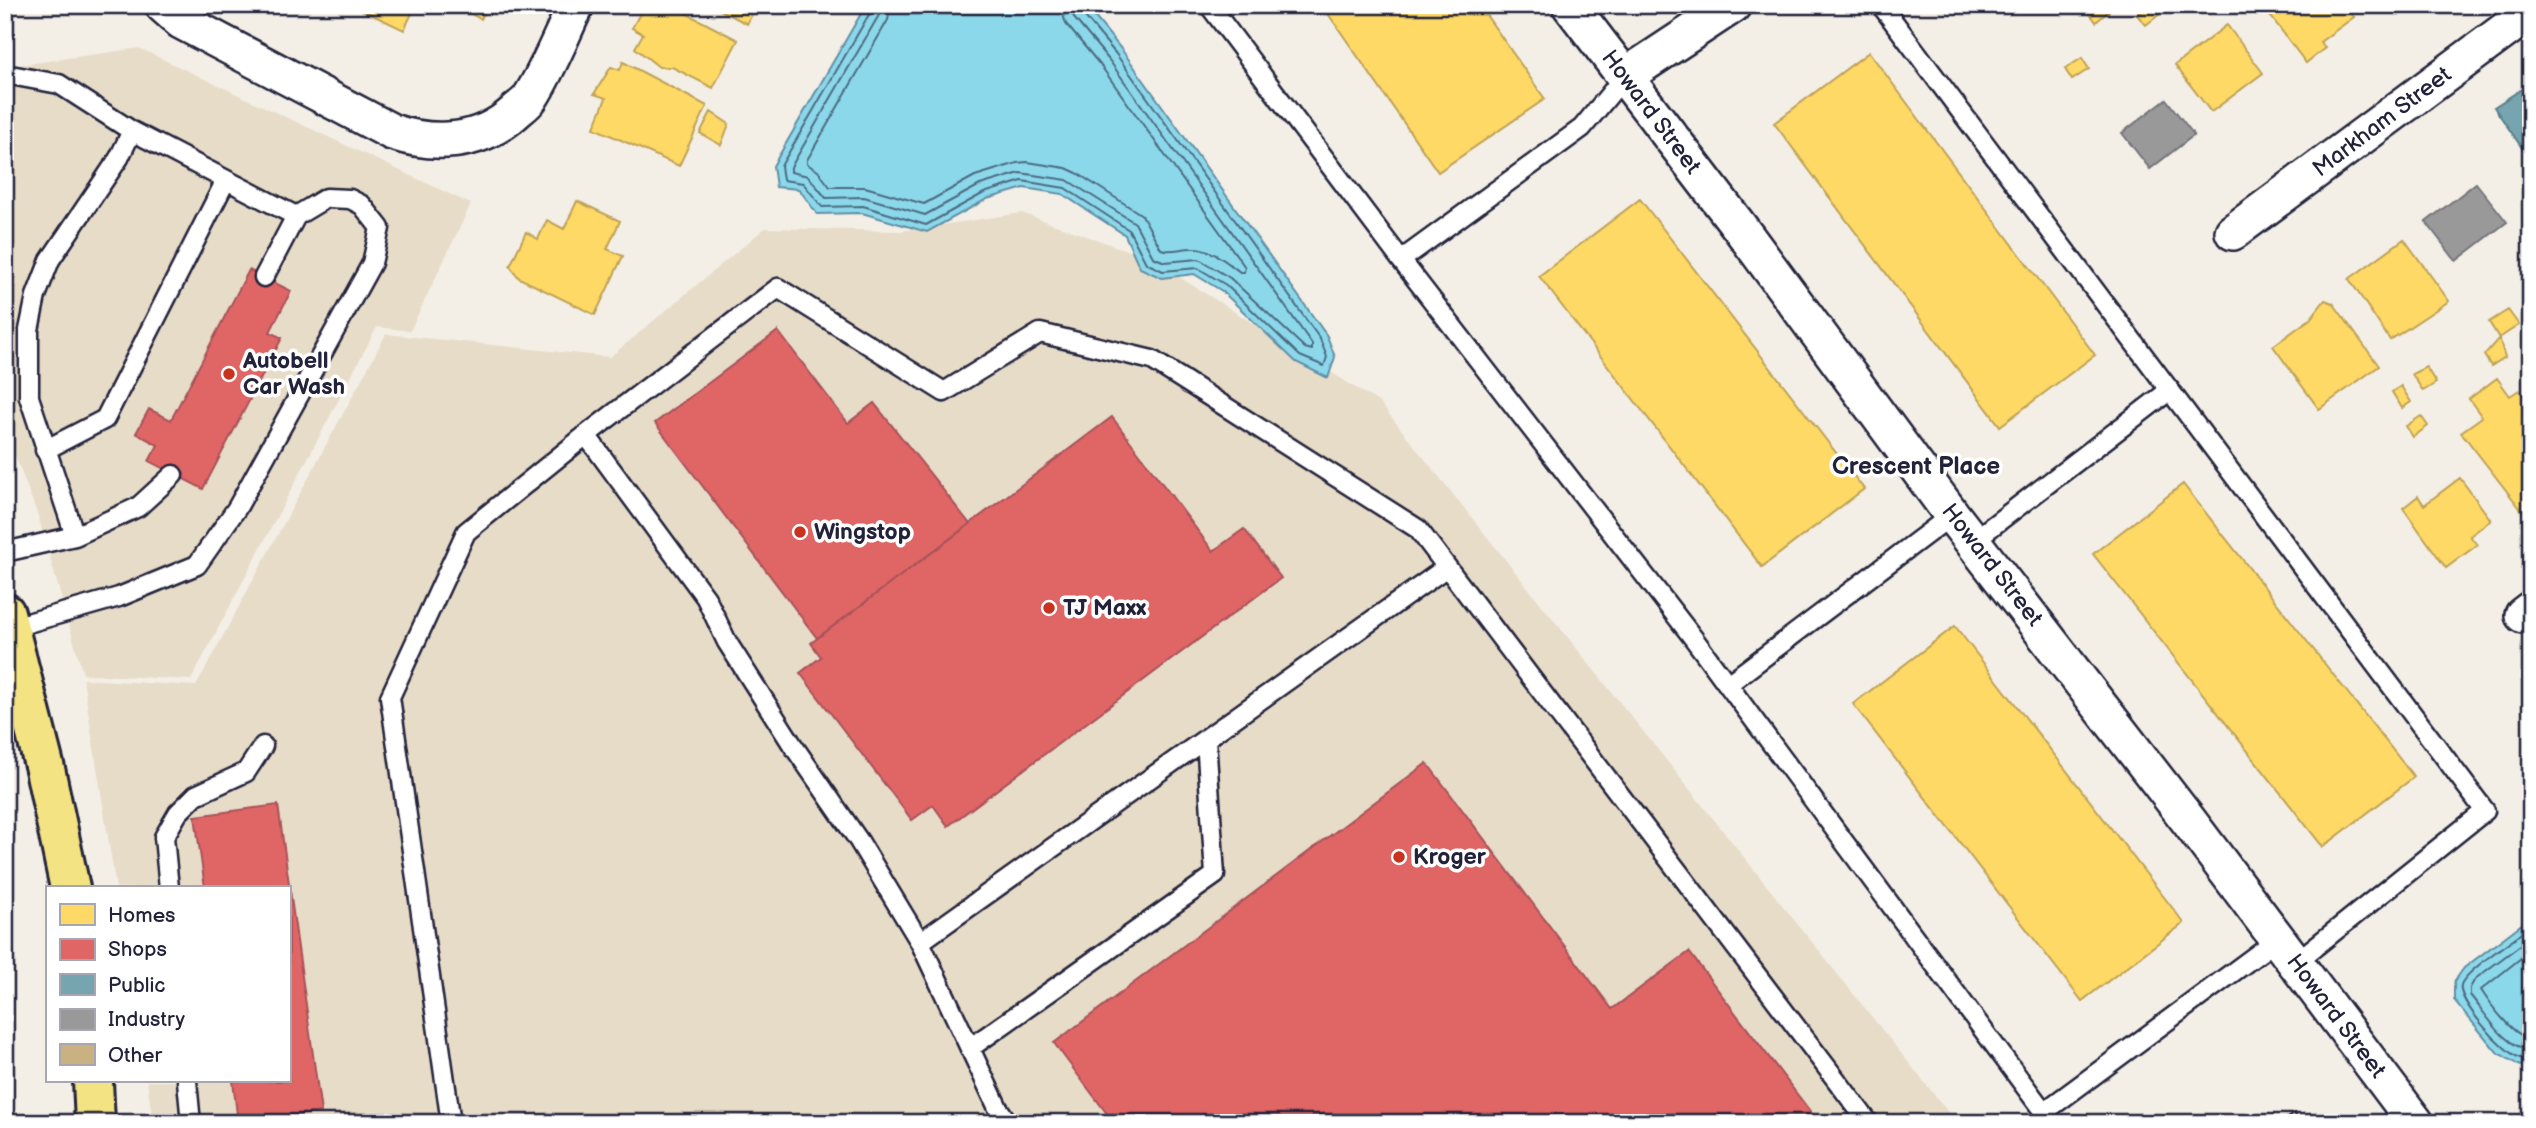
<svg xmlns="http://www.w3.org/2000/svg" width="2536" height="1128" viewBox="0 0 2536 1128" font-family="'Balsamiq Sans',sans-serif">
	<style>
		.built { fill: #e7dcc8 }
		.water { fill: #8cd8eb; stroke: #628fa5; stroke-width: 2 }
		.homes { fill: #ffd966; stroke: #bda259; stroke-width: 2 }
		.shops { fill: #e06666; stroke: #a75259; stroke-width: 2 }
		.public { fill: #76a5af; stroke: #5d7e8c; stroke-width: 2 }
		.industry { fill: #999; stroke: #75757d; stroke-width: 2 }
		.lines { fill: none; stroke-linecap: round; stroke-linejoin: round }
		.shore { stroke: #4c6b81; stroke-width: 2 }
		.building { fill: #cab181; stroke: #22223b; stroke-width: 2 }
		.lane-casing { stroke: #22223b; stroke-width: 23 }
		.street-casing { stroke: #22223b; stroke-width: 40 }
		.primary-casing { stroke: #22223b; stroke-width: 44 }
		.lane { stroke: #fff; stroke-width: 18 }
		.street { stroke: #fff; stroke-width: 35 }
		.primary { stroke: #f4e382; stroke-width: 38 }
		.poi-dot { fill: #c8321e; stroke: #fff; stroke-width: 2.5 }
		.labels { text-anchor: middle; dominant-baseline: central; stroke-width: 7; stroke-linejoin: round; paint-order: stroke }
		.street-label { font-size: 23px; fill: #22223b; stroke: #fff }
		.poi-label { font-size: 23px; font-weight: bold; fill: #22223b; stroke: #fff; text-anchor: start }
		.neighbourhood-label { font-size: 24px; font-weight: bold; fill: #22223b; stroke: #fff }
	</style>
	<rect width="100%" height="100%" fill="#f4efe6"/>
	<filter id="ink" filterUnits="userSpaceOnUse"><feTurbulence type="fractalNoise" baseFrequency=".0143" numOctaves="2"/><feDisplacementMap in="SourceGraphic" scale="14" xChannelSelector="R" yChannelSelector="G"/><feConvolveMatrix kernelMatrix="1 2 1 2 8 2 1 2 1" color-interpolation-filters="sRGB"/></filter>
	<g filter="url(#ink)">
		<!-- built -->
		<path class="built" d="M139 48 471 204 410 331 377 327 191 680 83 674 38 516 5 429V67Z
			M1022 213 1149 258 1380 403 1957 1123H153L147 1081H289V888H116L83 679 196 686 386 334 610 357 765 228 901 231Z"/>
		<!-- water -->
		<path class="water" d="M866 5H1085L1122 50 1327 336 1335 357 1328 378 1296 362 1222 291 1194 274 1162 278 1140 268 1125 235 1062 194 1024 188 987 199 927 232 862 213 817 214 799 189 776 187 773 166Z
			M2531 917V1064L2520 1066 2497 1052 2454 1000V982L2464 968Z"/>
		<!-- homes -->
		<path class="homes" d="M356 5H416L404 30 356 7Z
			M452 5H487L481 19Z
			M657 5H670L738 40 713 88 672 67H659L635 48 643 34 632 28 643 8 652 13Z
			M711 5H757L747 24Z
			M1322 5H1479L1545 99 1438 172Z
			M2095 5H2107L2110 10 2096 22 2088 11Z
			M2149 5H2154L2161 13 2146 25 2137 15Z
			M2258 5H2345L2354 17 2320 42 2325 48 2306 63 2272 18Z
			M2227 25 2263 73 2211 112 2175 65Z
			M1869 52 2095 355 2000 426 1774 123Z
			M2082 58 2089 69 2072 80 2065 69Z
			M623 62 707 106 679 166 594 128 606 98 594 94 611 67 620 70Z
			M711 112 729 124 721 145 700 133Z
			M1640 199 1864 489 1762 567 1539 276Z
			M577 201 620 221 607 249 623 256 595 315 519 278 510 266 526 232 538 239 547 220 564 229Z
			M2404 239 2449 301 2390 340 2349 279Z
			M2325 300 2333 303 2379 366 2319 409 2273 346 2310 319Z
			M2508 310 2519 325 2499 338 2489 322Z
			M2499 338 2505 357 2491 366 2484 355Z
			M2426 367 2436 383 2423 391 2412 374Z
			M2497 378 2510 396 2519 390 2531 406V513L2526 516 2461 432 2482 417 2469 399Z
			M2401 386 2411 402 2402 408 2392 392Z
			M2421 416 2428 426 2413 437 2406 426Z
			M2460 478 2491 520 2470 536 2477 545 2446 568 2403 508 2418 496 2424 505Z
			M2183 484 2414 777 2323 847 2093 554Z
			M1955 626 2184 923 2082 1001 1853 704Z"/>
		<!-- shops -->
		<path class="shops" d="M249 270 291 291 270 332 282 338 203 489 149 461 158 445 136 433 149 409 171 420Z
			M778 331 848 423 874 403 970 524 817 638 655 423Z
			M1112 417 1213 551 1244 529 1281 578 948 826 933 805 912 820 800 673 821 657 811 643Z
			M1427 763 1612 1009 1689 952 1819 1123H1114L1054 1043Z
			M278 805 321 1112 238 1123 233 1081H289V888H205L195 816Z"/>
		<!-- public -->
		<path class="public" d="M2531 83V161L2494 107Z"/>
		<!-- industry -->
		<path class="industry" d="M2166 99 2194 135 2150 169 2122 133Z
			M2476 183 2507 222 2456 261 2426 222Z"/>
		<g class="lines">
			<!-- shore -->
			<path class="shore" d="M872 5 871 11 781 166 783 180 803 183 822 207 863 206 926 225 984 193 1022 181 1065 188 1129 230 1146 263 1163 271 1198 268 1226 285 1300 356 1324 366 1327 357 1320 339 1116 54 1081 12 1080 5
				M881 5 879 15 791 167V172L808 176 826 198 864 197 925 215 980 185 1020 173 1067 180 1135 223 1153 257 1165 262 1199 259 1230 278 1305 348 1312 350V344L1109 60 1074 18 1071 5
				M891 5 888 20 807 160V164L818 171 830 187H865L924 204 975 176 1017 163 1027 162 1066 168 1077 173 1142 215 1161 249C1172 253 1183 247 1195 248 1210 248 1228 263 1240 272H1244L1245 267 1101 66 1066 24 1060 5
				M2531 926C2518 936 2464 972 2461 985 2457 1001 2504 1053 2520 1058 2522 1058 2529 1058 2531 1058
				M2531 937 2475 979 2470 988V995C2485 1012 2505 1050 2531 1049
				M2531 950 2481 990C2490 1004 2514 1038 2531 1038"/>
		</g>
		<!-- building -->
		<path class="building" d="M2294 1113 2300 1123H2280Z"/>
		<g class="lines">
			<!-- lane casing -->
			<g class="lane-casing">
				<path id="lane" d="M1209 5 1401 260
					M1881 5 2485 811 2296 962
					M5 74 59 84 132 131 296 216
					M1624 77 1582 128 1401 260 1694 639 2052 1123
					M586 435 706 598 727 642 792 744 859 841 920 942 998 1108 1008 1123
					M45 450 105 419 226 180
					M75 536 29 397V330L36 296 50 260 119 158 132 131
					M1973 541 2170 390
					M5 552 75 536 138 507 173 475
					M10 628 119 597 197 565 237 508 372 263 380 228 362 205 350 199 326 198 296 216 264 277
					M1728 684 1952 515
					M169 888 164 837 178 813 196 795 246 772 263 746
					M920 942 1447 567
					M970 1048 1215 875 1206 739
					M187 1081 191 1123
					M2044 1112 2278 939
					M451 1123 390 697 466 532 586 435 778 288 944 392 1040 333 1152 360 1418 529 1869 1123"/>
			</g>
			<!-- street casing -->
			<g class="street-casing">
				<path id="street" d="M163 5 181 21 392 132C434 146 479 144 514 113 519 108 526 104 530 98 547 72 562 34 576 5
					M1570 5 1738 225 1952 515 2188 820 2416 1123
					M1624 77 1733 5
					M2233 232 2531 11
					M2523 615 2531 609"/>
			</g>
			<!-- primary casing -->
			<g class="primary-casing">
				<path id="primary" d="M5 613 45 769 70 888
					M93 1081 95 1123"/>
			</g>
			<!-- lane -->
			<use href="#lane" class="lane"/>
			<!-- street -->
			<use href="#street" class="street"/>
			<!-- primary -->
			<use href="#primary" class="primary"/>
		</g>
	</g>
	<!-- markers -->
	<g class="poi-dot">
		<circle cx="229" cy="374" r="7"/>
		<circle cx="800" cy="532" r="7"/>
		<circle cx="1049" cy="608" r="7"/>
		<circle cx="1399" cy="857" r="7"/>
	</g>
	<g class="labels">
		<!-- street labels -->
		<g class="street-label">
			<text transform="translate(1651 112) rotate(53)">Howard Street</text>
			<text transform="translate(2382 122) rotate(-37)">Markham Street</text>
			<text transform="translate(1992 565) rotate(52)">Howard Street</text>
			<text transform="translate(2336 1016) rotate(53)">Howard Street</text>
		</g>
		<!-- poi labels -->
		<g class="poi-label">
			<text x="243" y="361">Autobell<tspan x="243" dy="26">Car Wash</tspan></text>
			<text x="814" y="532">Wingstop</text>
			<text x="1063" y="608">TJ Maxx</text>
			<text x="1413" y="857">Kroger</text>
		</g>
		<!-- neighbourhood labels -->
		<g class="neighbourhood-label">
			<text x="1916" y="466">Crescent Place</text>
		</g>
	</g>
	<!-- margin -->
	<rect width="2536" height="1128" fill="none" stroke="#fff" stroke-width="28"/>
	<rect x="14" y="14" width="2508" height="1100" fill="none" stroke="#22223b" stroke-width="2.5" filter="url(#ink)"/>
	<!-- legend -->
	<rect x="46" y="886" width="245" height="196" fill="#ffffff" stroke="#a7a7b1" stroke-width="2"/>
	<rect x="60" y="904" width="35" height="21" fill="#ffd966" stroke="#a7a7b1" stroke-width="2"/>
	<text x="108" y="922" font-size="21" fill="#22223b">Homes</text>
	<rect x="60" y="939" width="35" height="21" fill="#e06666" stroke="#a7a7b1" stroke-width="2"/>
	<text x="108" y="956" font-size="21" fill="#22223b">Shops</text>
	<rect x="60" y="974" width="35" height="21" fill="#76a5af" stroke="#a7a7b1" stroke-width="2"/>
	<text x="108" y="992" font-size="21" fill="#22223b">Public</text>
	<rect x="60" y="1009" width="35" height="21" fill="#999999" stroke="#a7a7b1" stroke-width="2"/>
	<text x="108" y="1026" font-size="21" fill="#22223b">Industry</text>
	<rect x="60" y="1044" width="35" height="21" fill="#cab181" stroke="#a7a7b1" stroke-width="2"/>
	<text x="108" y="1062" font-size="21" fill="#22223b">Other</text>
</svg>
